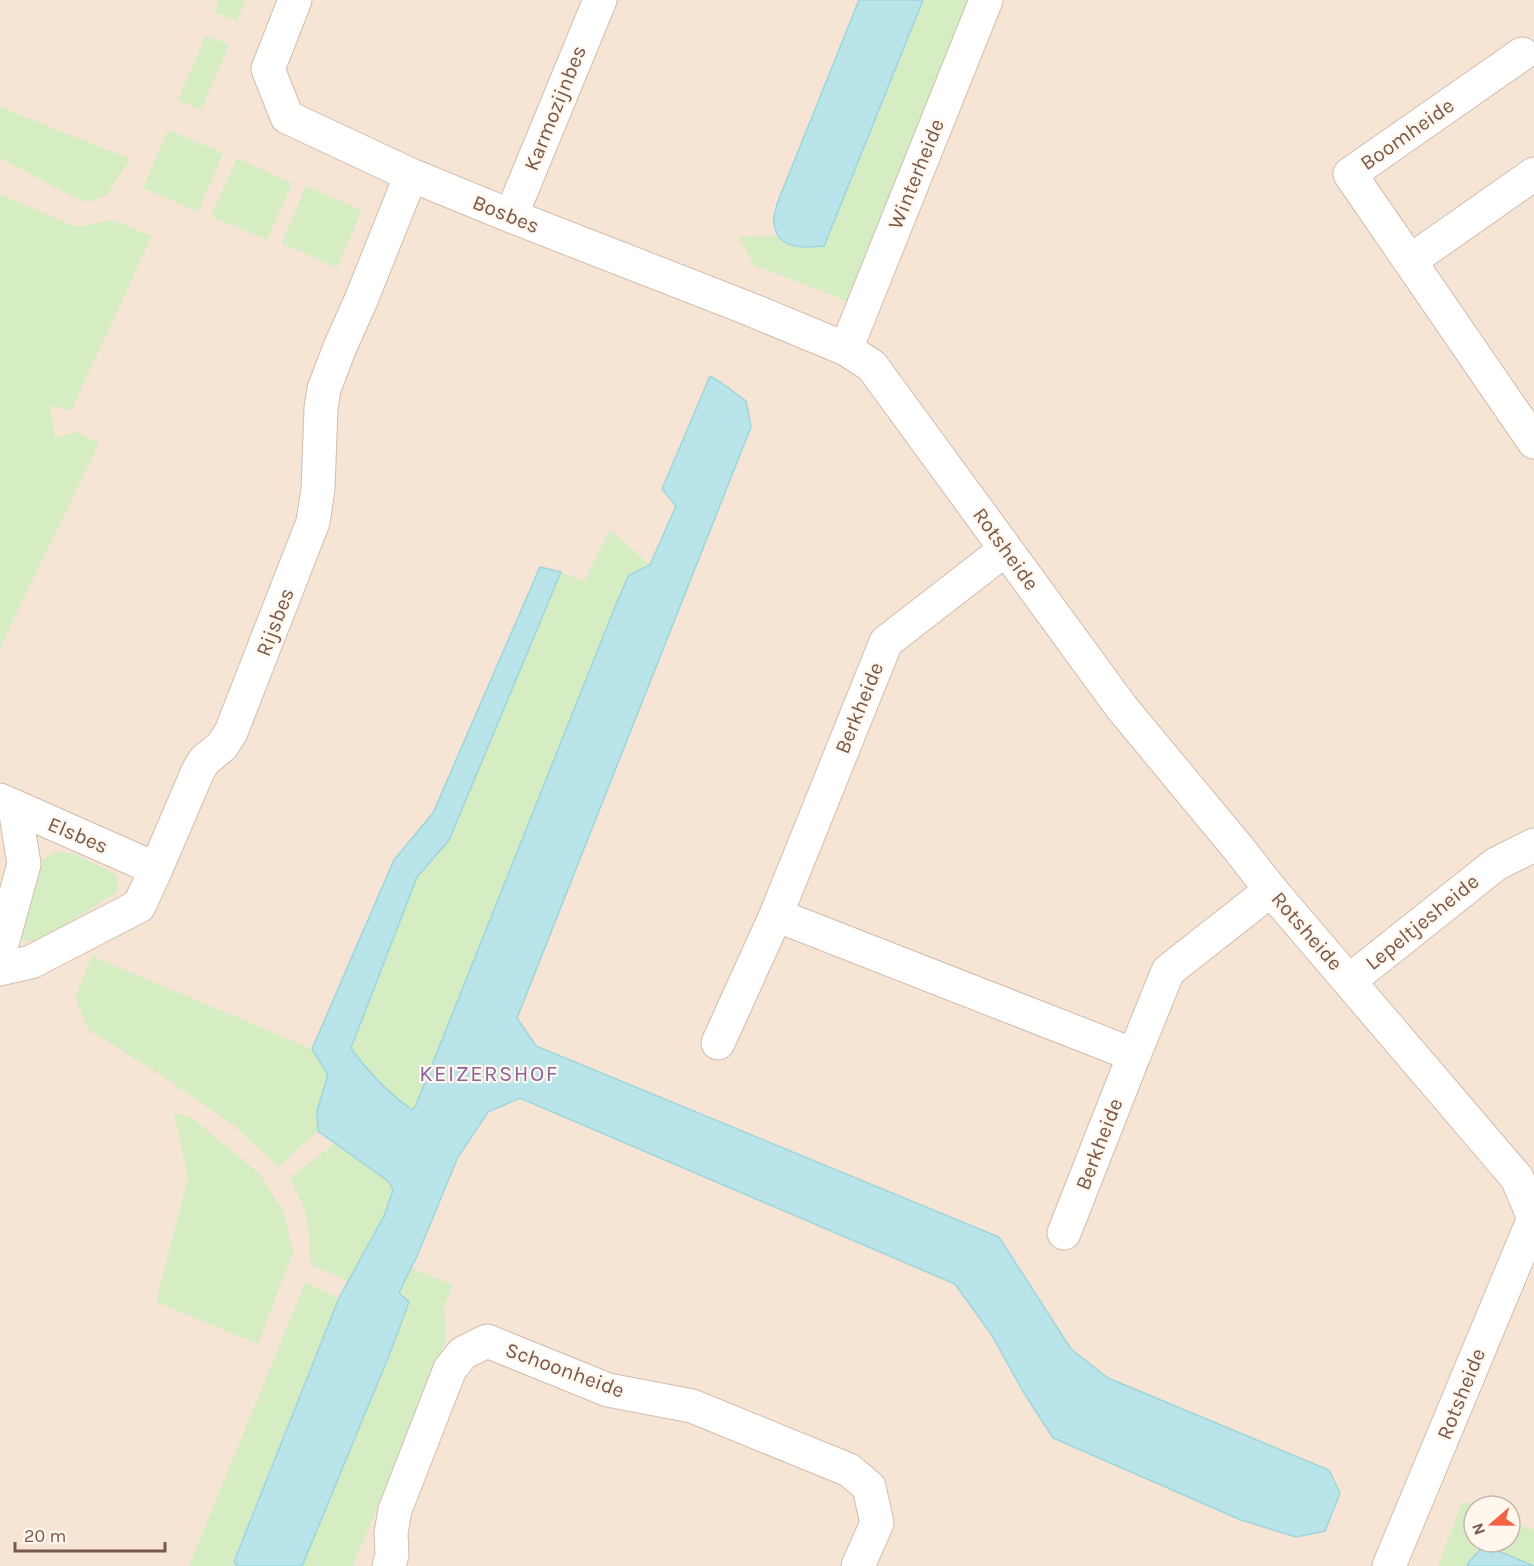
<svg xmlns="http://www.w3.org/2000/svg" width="1534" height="1566" viewBox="0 0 1534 1566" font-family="Karla,sans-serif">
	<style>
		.residential { fill: #f6e5d4; fill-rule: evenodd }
		.green { fill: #d6edc3 }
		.water { fill: #b9e4e9; stroke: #9ed5dc; stroke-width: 1.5 }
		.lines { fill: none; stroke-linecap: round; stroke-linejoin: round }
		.street-casing { stroke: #d3bcad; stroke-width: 35 }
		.street { stroke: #fff; stroke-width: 33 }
		.labels { text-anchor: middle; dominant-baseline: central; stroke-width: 4.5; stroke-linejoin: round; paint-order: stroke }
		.street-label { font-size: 21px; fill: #795848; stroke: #fff7ee }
		.neighbourhood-label { font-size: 22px; letter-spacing: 1.5px; fill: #87649d; stroke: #fff7ee }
	</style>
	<rect width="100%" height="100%" fill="#fef3e6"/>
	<!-- residential -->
	<path class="residential" d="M0 0H1534V1566H0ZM1474 1506H1510V1542H1474Z"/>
	<!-- green -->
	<path class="green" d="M219 0H246L237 21 214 12Z
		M923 0H970L849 302 754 265 738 237 779 236C794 250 804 248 824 246Z
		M206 35 229 45 201 110 178 100Z
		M0 107 130 159 106 196 86 202 68 194 0 158Z
		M168 130 223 153 198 212 143 188Z
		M237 158 292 183 267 240 211 216Z
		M306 186 362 210 337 268 282 243Z
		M0 194 74 226H83L113 220 152 236 71 411 50 405 55 438 77 432 99 443 0 648Z
		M610 530 650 565 629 575 416 1105 412 1110C385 1091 371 1074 351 1048L417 877 449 840 561 572 584 582Z
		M55 852 72 853 117 875V892L38 942 23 940 15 924 42 860Z
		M92 956 312 1049 328 1075 317 1110 318 1131 278 1167 237 1128 167 1079 88 1029 75 997Z
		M174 1112 192 1118 260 1174 284 1213 293 1252 258 1344 156 1302 188 1178Z
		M335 1143 388 1181 393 1190 384 1215 349 1282 311 1265 307 1215 290 1178Z
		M412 1268 453 1285 444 1306 446 1340 353 1566H302L402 1320 399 1294Z
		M305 1283 339 1298 234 1561 237 1566H189Z
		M1463 1501 1476 1506H1474V1542H1510V1520L1534 1530V1565L1496 1550 1468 1562 1467 1566H1438Z"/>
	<!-- water -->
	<path class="water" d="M859 0H923L824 246C804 248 777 250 774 223 773 217 776 209 777 204Z
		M710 376 720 382 746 401 751 427 517 1018 536 1046 999 1237 1071 1349 1108 1378 1329 1470 1340 1493 1325 1531 1296 1537 1241 1520 1053 1438 1024 1393 991 1334 955 1284 520 1098 488 1112 458 1157 417 1256 399 1293 409 1302 388 1358 302 1566H237L234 1562 339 1298 384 1216 393 1190 388 1181 318 1131 317 1111 328 1075 312 1049 394 860 433 813 540 567 561 572 449 840 417 877 351 1048C368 1072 387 1092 412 1110L416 1105 617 602 629 575 650 565 676 506 662 489Z
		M1480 1550H1496L1534 1566H1467L1468 1563Z"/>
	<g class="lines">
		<!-- street casing -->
		<g class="street-casing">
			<path id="street" d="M295 0 268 69 287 117 411 175 511 216 747 308 846 349 872 366 1122 708 1239 849 1271 890 1517 1178 1534 1218 1389 1566
				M1522 54 1350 174 1534 442
				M511 216 600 0
				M1410 261 1534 174
				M846 349 986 0
				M1006 549 886 642 776 915 1134 1055 1168 971 1271 890
				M0 800 156 869
				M0 951 24 864 15 808
				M0 969 31 962 139 906 156 869 198 771 204 761 222 746 231 732 313 522 318 489 321 408 324 389 340 347 361 300 411 175
				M1349 981 1496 864 1534 845
				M718 1043 776 915
				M1064 1233 1134 1055
				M389 1566 392 1555 391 1533 395 1510 450 1369 463 1353 487 1341 608 1390 692 1406 849 1470 869 1487 877 1523 858 1566"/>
		</g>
		<!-- street -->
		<use href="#street" class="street"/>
	</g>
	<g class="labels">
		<!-- street labels -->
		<g class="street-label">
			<text transform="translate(555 108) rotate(-68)">Karmozijnbes</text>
			<text transform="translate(1407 134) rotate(-35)">Boomheide</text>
			<text transform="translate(916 174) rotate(-68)">Winterheide</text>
			<text transform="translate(506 214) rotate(22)">Bosbes</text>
			<text transform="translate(1006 549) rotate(54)">Rotsheide</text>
			<text transform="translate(275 622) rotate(-69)">Rijsbes</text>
			<text transform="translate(859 708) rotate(-68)">Berkheide</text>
			<text transform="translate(78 835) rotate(23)">Elsbes</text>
			<text transform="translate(1422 922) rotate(-39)">Lepeltjesheide</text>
			<text transform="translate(1307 931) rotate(49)">Rotsheide</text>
			<text transform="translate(1099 1144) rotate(-69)">Berkheide</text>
			<text transform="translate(565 1370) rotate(20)">Schoonheide</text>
			<text transform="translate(1461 1394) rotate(-68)">Rotsheide</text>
		</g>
		<!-- neighbourhood labels -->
		<g class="neighbourhood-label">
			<text x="489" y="1074">KEIZERSHOF</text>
		</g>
	</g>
	<!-- north arrow -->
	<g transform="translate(1492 1524) rotate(250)"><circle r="28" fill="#fff7ee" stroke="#c9b7ac" stroke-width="1.5"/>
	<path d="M0-4.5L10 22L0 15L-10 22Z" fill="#f06243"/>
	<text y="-9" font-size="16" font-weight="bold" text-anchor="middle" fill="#795848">N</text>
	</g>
	<!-- scale -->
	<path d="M15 1542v9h150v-9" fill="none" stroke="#795848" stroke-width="3"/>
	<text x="24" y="1542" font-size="18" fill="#795848" stroke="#fff7ee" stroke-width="4.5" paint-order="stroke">20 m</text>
</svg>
